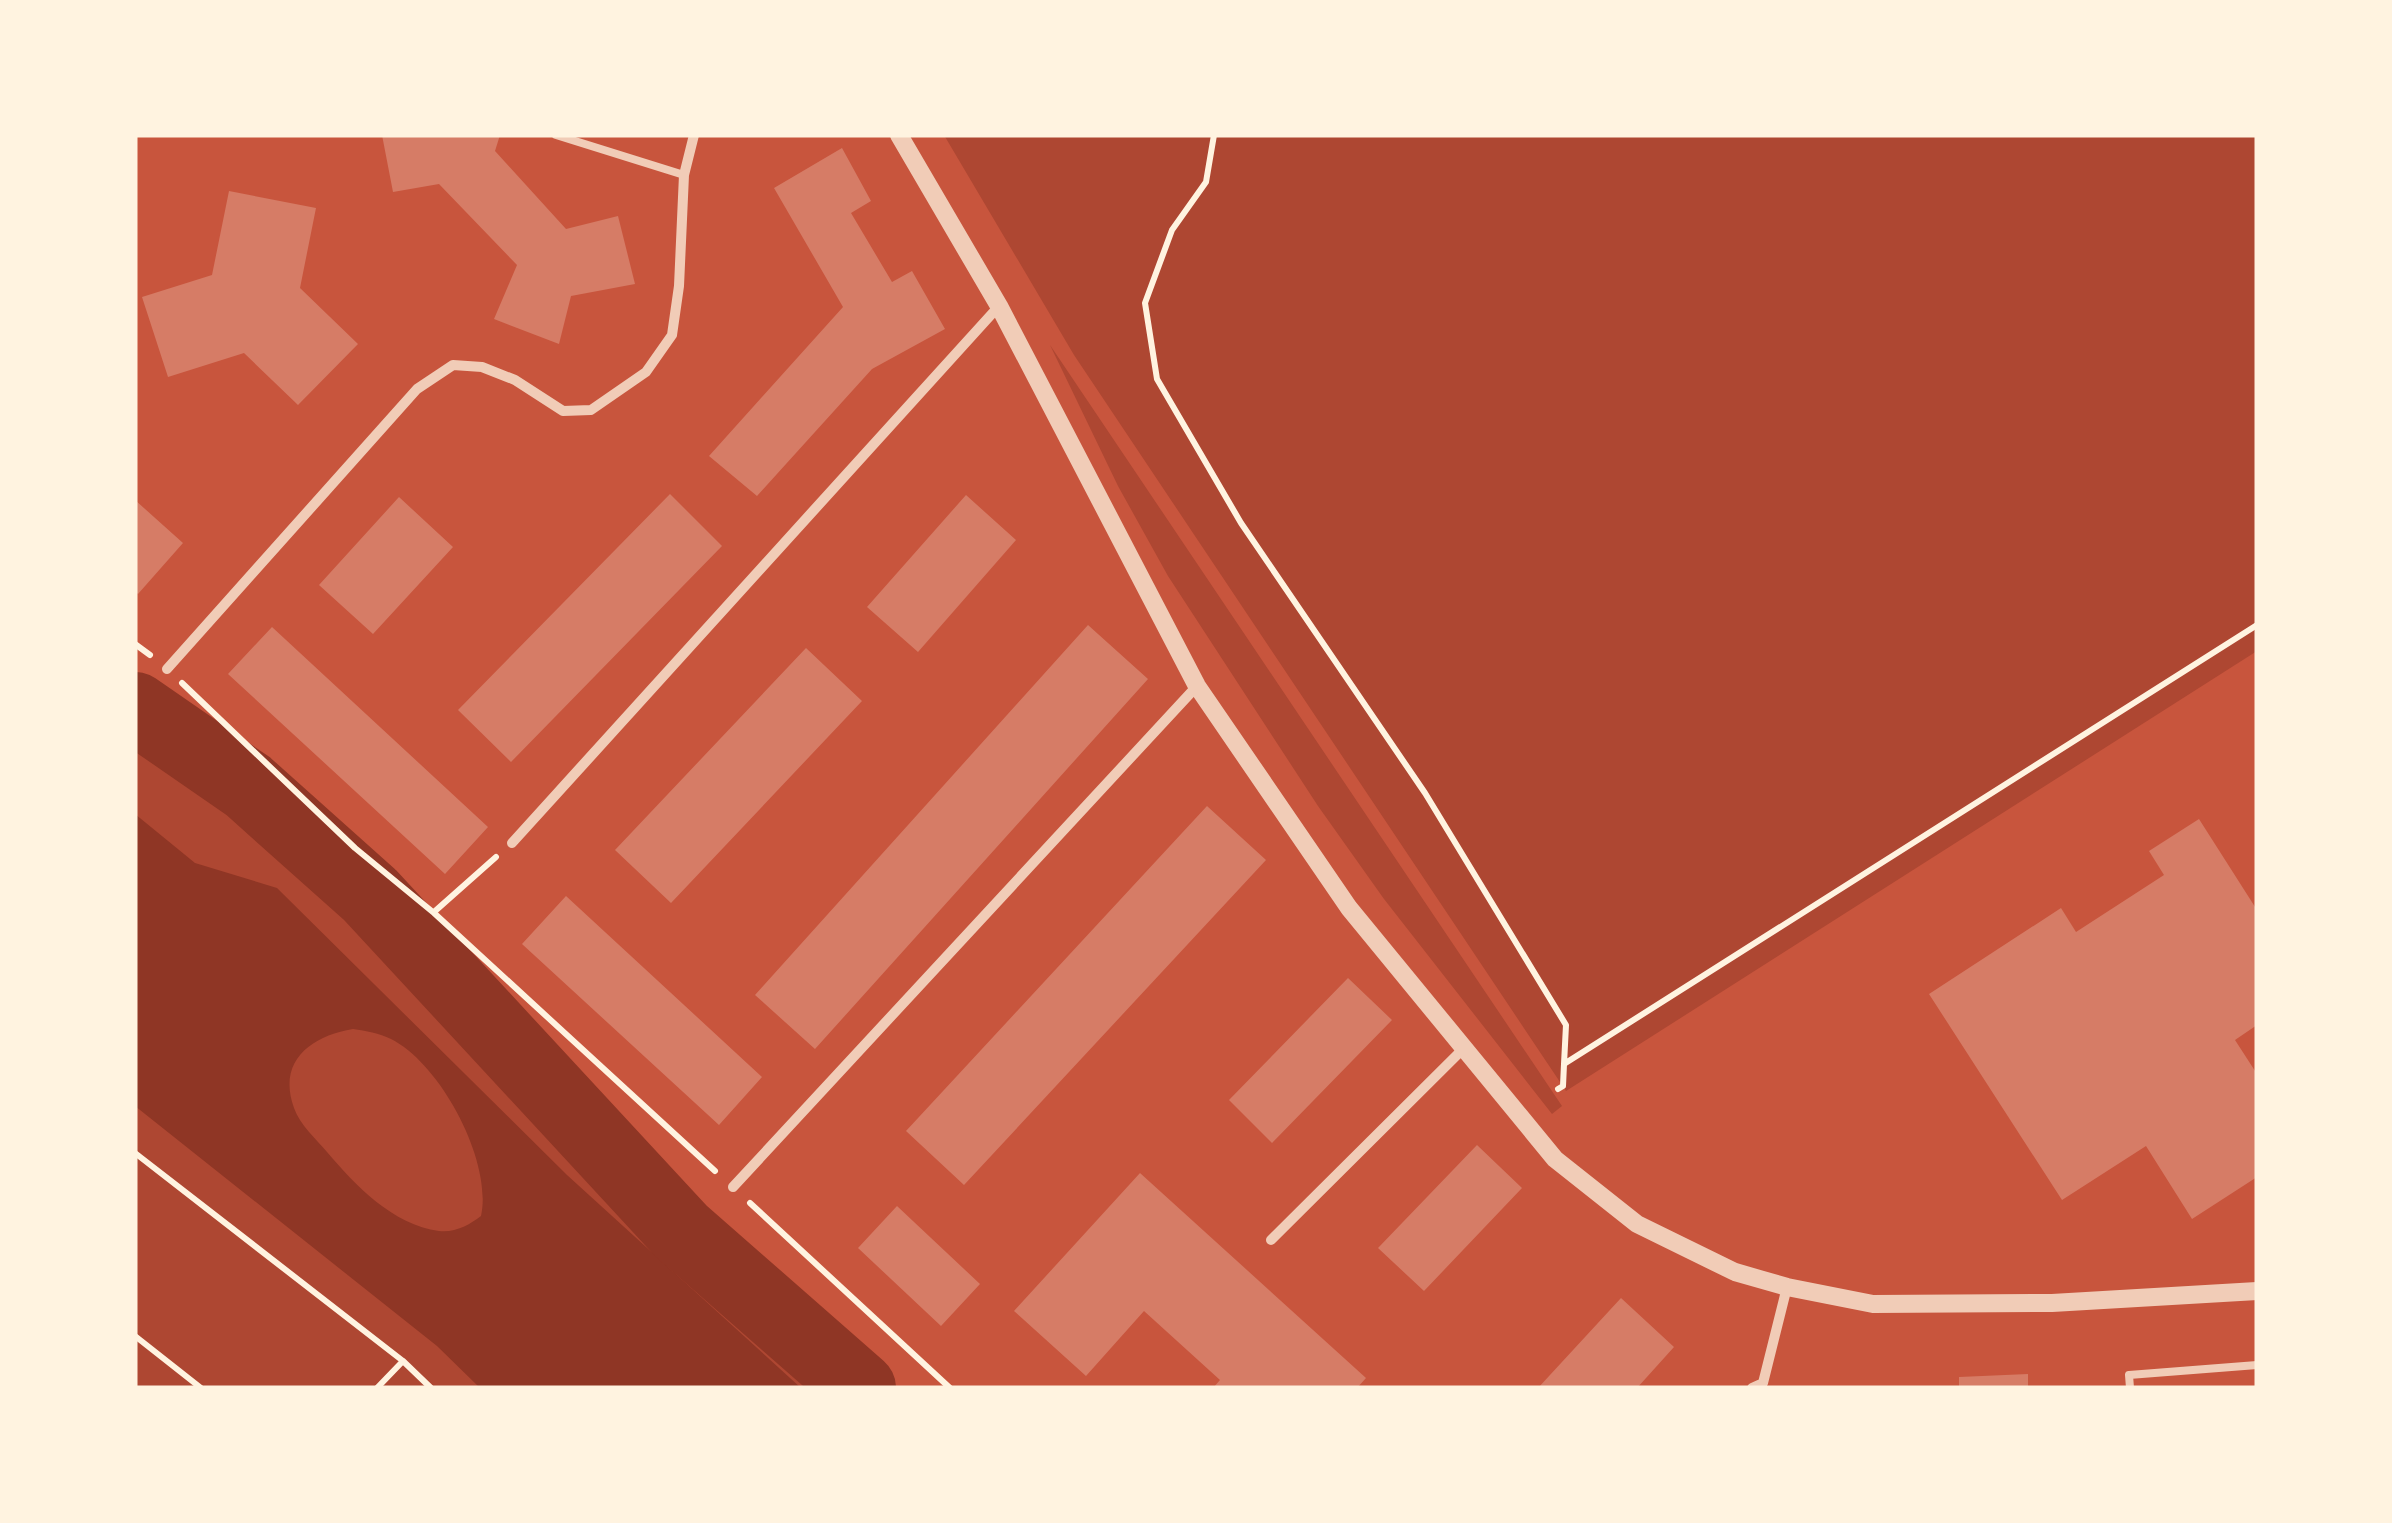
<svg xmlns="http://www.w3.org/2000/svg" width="2392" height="1523" viewBox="0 0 2392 1523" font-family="Helvetica,sans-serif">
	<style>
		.green { fill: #ae4732 }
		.water { fill: #8f3625; fill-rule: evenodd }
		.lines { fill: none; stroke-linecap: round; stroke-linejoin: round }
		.river { stroke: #8f3625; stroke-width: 72 }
		.building { fill: #d67c66 }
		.path { stroke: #fff3e0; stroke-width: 6 }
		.service { stroke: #f1ccb7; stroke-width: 8 }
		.minor { stroke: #f1ccb7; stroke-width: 10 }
		.tertiary { stroke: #f1ccb7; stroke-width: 18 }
	</style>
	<rect width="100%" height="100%" fill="#c8553d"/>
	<!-- green -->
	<path class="green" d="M944 135H2257V651L1566 1091 1074 355Z
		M1050 345 1562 1106 1552 1114 1384 899 1318 806 1168 576 1118 486Z
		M135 741 235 818 265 827 309 865 405 966 603 1185 814 1388H135Z"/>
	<!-- water -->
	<path class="water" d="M135 814 195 863 277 888 567 1175 801 1388H480L437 1346 135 1106ZM353 1029C366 1031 379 1033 391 1039 441 1064 493 1162 481 1216 469 1225 455 1233 439 1231 393 1225 355 1185 327 1152 316 1139 300 1125 294 1108 277 1061 311 1036 353 1029Z"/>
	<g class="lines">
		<!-- river -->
		<path class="river" d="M135 708 248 786 370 895 681 1231 860 1388"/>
	</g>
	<!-- building -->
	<path class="building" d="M382 135H500L495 151 566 229 618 216 635 284 571 296 559 344 494 319 517 265 439 184 393 192Z
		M842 148 871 201 851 213 892 282 912 271 945 329 872 369 757 496 709 456 843 307 774 188Z
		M229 191 316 208 300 288 358 344 298 405 244 353 168 377 142 297 212 275Z
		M670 494 722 546 511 762 458 710Z
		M966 495 1016 540 918 652 867 607Z
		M399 497 453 547 373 634 319 585Z
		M135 500 183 543 138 594 135 591Z
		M1088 625 1148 679 815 1049 755 995Z
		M272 627 488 827 445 874 228 674Z
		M806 648 862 701 671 903 615 850Z
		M1207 806 1266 860 964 1185 906 1131Z
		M2199 819 2257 910V1025L2235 1040 2257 1074V1177L2192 1219 2146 1146 2062 1200 1929 994 2061 908 2076 932 2164 875 2149 851Z
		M566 896 762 1077 719 1125 522 944Z
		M1348 978 1392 1020 1272 1143 1229 1100Z
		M1477 1145 1522 1188 1424 1291 1378 1248Z
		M1140 1173 1366 1378 1357 1388H1213L1220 1380 1144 1311 1086 1376 1014 1311Z
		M897 1206 980 1284 941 1326 858 1248Z
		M1621 1298 1674 1347 1637 1388H1538Z
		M2028 1374V1388H1959V1377Z"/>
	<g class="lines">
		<!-- path -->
		<path class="path" d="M1214 135 1206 182 1172 230 1145 303 1157 379 1241 523 1425 793 1566 1025 1564 1064
			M135 644 150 655
			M182 683 355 848 434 913 715 1171
			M434 912 496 857
			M1558 1089 1563 1086 1564 1064 2257 625
			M135 1153 403 1361 431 1388
			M750 1203 950 1388
			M135 1336 201 1388
			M377 1388 403 1361"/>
		<!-- service -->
		<path class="service" d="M556 135 684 175
			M2130 1388 2129 1375 2257 1365"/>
		<!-- minor -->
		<path class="minor" d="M167 669 417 389 453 365 482 367 515 380 563 411 591 410 646 372 672 335 679 286 684 175 694 135
			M512 843 999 306
			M733 1187 1197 686
			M1271 1240 1462 1050
			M1752 1388 1763 1383 1787 1287"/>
		<!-- tertiary -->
		<path class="tertiary" d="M899 135 999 306 1197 686 1349 908 1555 1159 1637 1224 1735 1272 1787 1287 1873 1304 2052 1303 2257 1291"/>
	</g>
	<!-- border -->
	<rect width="2392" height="1523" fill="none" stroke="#fff3e0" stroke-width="275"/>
</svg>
